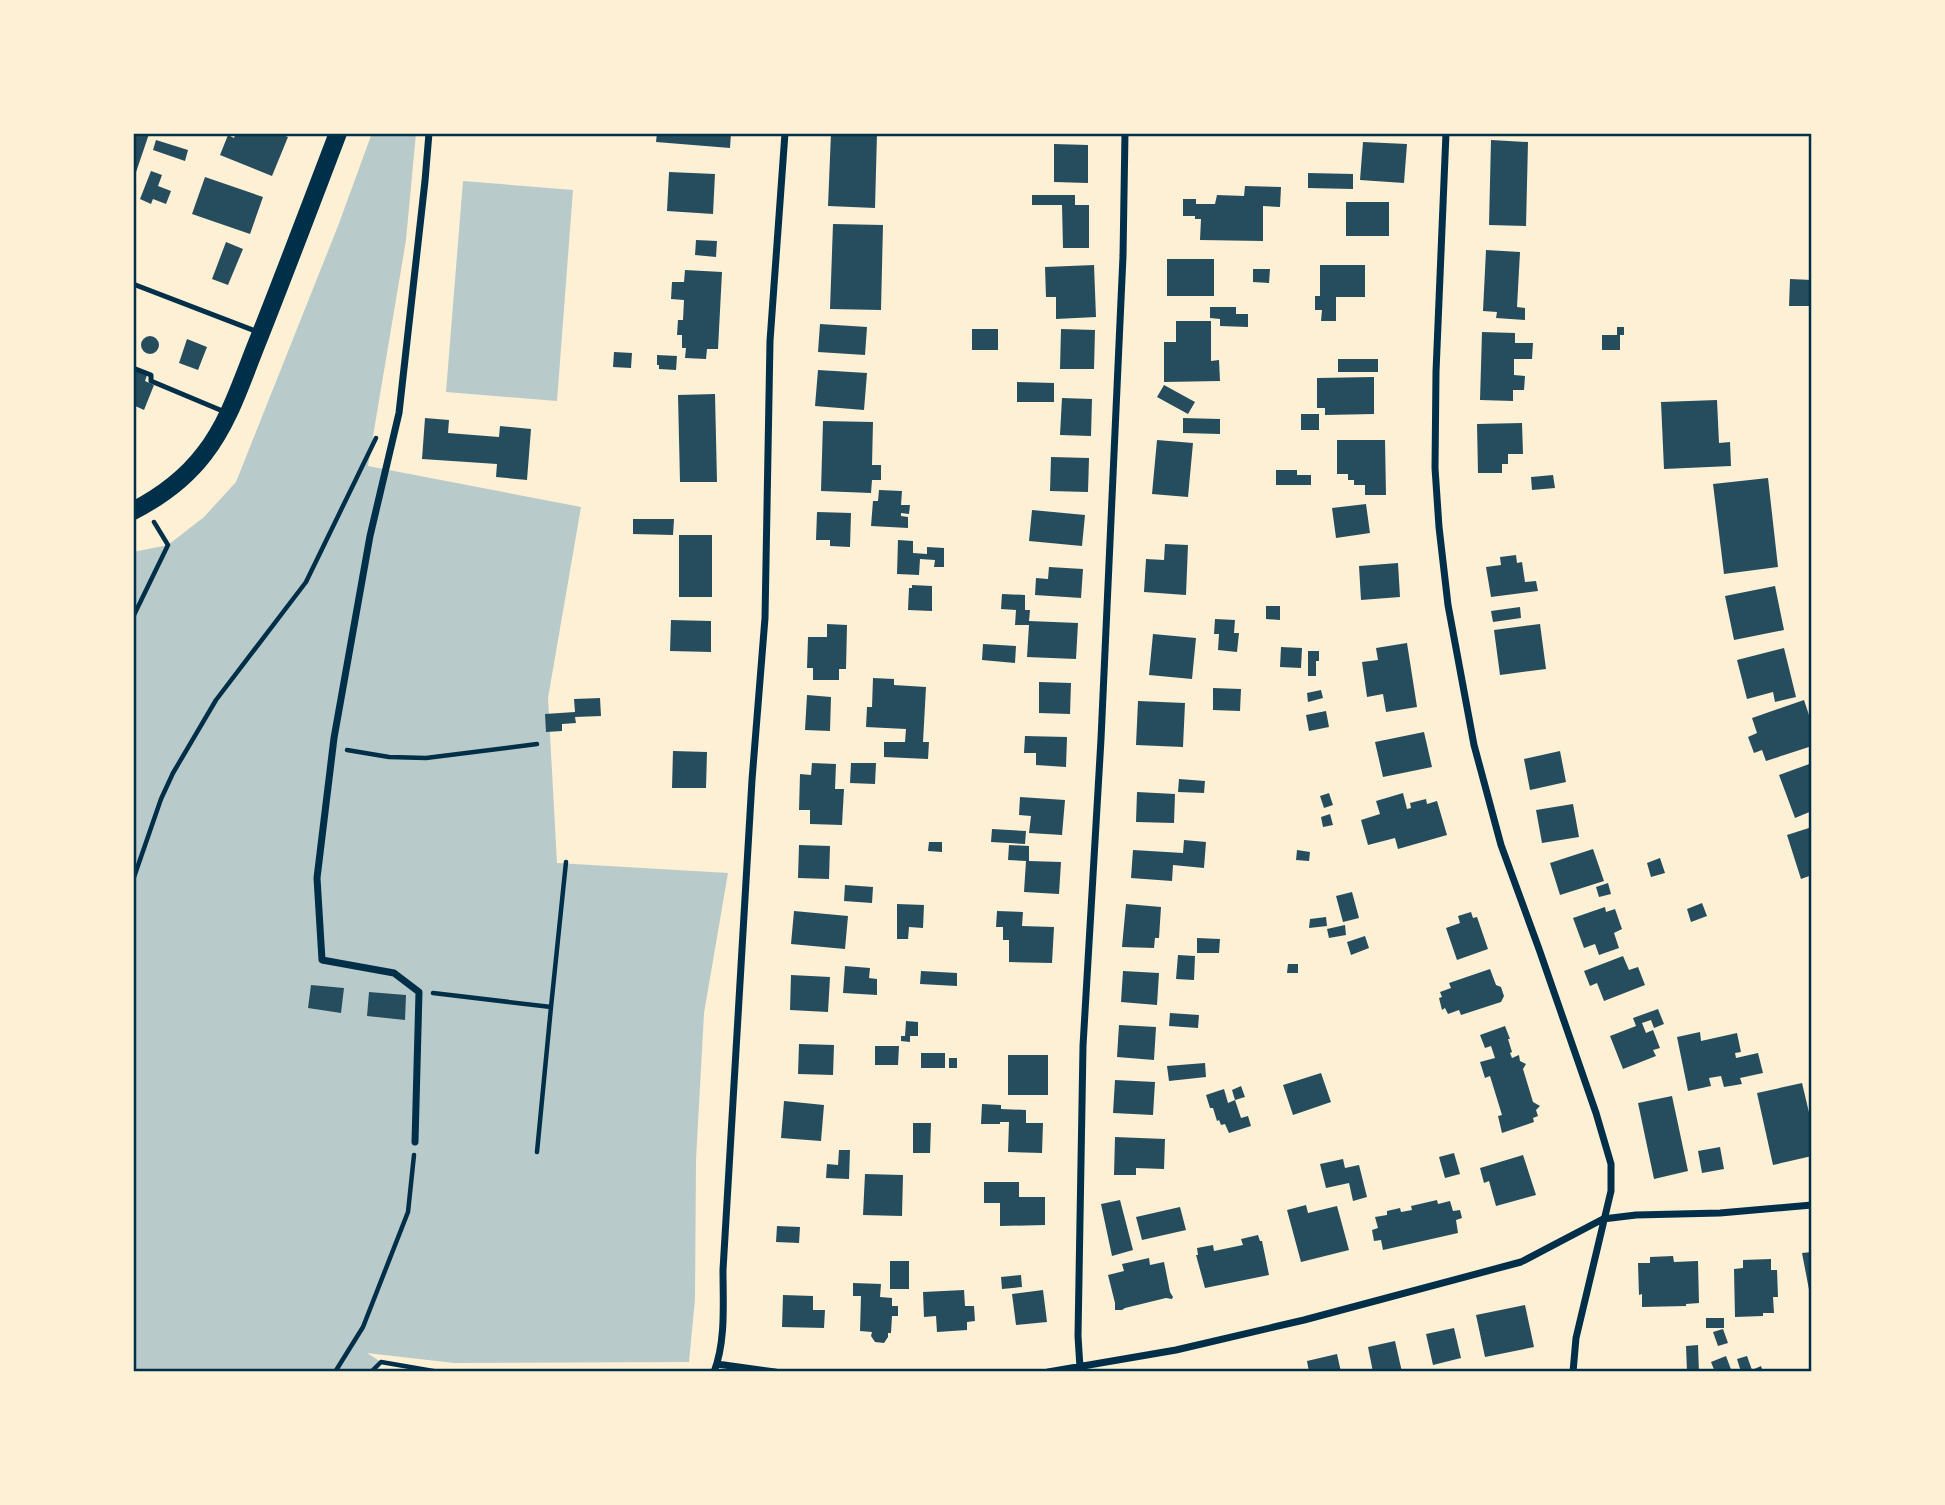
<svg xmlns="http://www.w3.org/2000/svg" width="1945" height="1505" viewBox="0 0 1945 1505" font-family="Spectral,serif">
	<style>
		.green { fill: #b9caca }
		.building { fill: #264d5e }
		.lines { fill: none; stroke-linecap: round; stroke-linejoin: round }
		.path { stroke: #003049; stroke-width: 4.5 }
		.service { stroke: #003049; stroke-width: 5 }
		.minor { stroke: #003049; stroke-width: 7 }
		.primary { stroke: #003049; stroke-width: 18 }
		.neatline { fill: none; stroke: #003049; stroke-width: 2.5 }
	</style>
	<rect width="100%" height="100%" fill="#fdf0d5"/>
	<!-- green -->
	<path class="green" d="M372 133H416L406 240 368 466 581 507 548 698 557 863 728 873 704 1013 696 1160 695 1299 689 1362 454 1363 367 1353 381 1362 371 1372H133V552L168 545 204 517 236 482 338 226Z
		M463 181 573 190 557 401 446 392Z"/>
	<!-- building -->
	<path class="building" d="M133 133 149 134 133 181Z
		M236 133H278L288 137 272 176 220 155 228 135 234 138Z
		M657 133H731L730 148 656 142Z
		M831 133H877L875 208 828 206Z
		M156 140 188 150 185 161 153 150Z
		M1491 140 1528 142 1526 226 1489 225Z
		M1363 142 1407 144 1404 183 1360 180Z
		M1054 144 1088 145V183L1054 182Z
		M151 171 162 175 158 186 171 191 166 204 153 199 151 204 140 199Z
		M669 172 715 174 713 214 667 211Z
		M1308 173 1353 174V189L1308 188Z
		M205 177 263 197 250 234 192 214Z
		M1245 186 1281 187 1280 207 1263 206V241L1200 240 1201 219H1195V216H1183V199H1196V204H1215L1217 195 1244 196Z
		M1032 195H1075V205H1089V248H1063L1062 205H1032Z
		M1346 202H1389V236H1346Z
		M833 224 883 225 881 310 830 309Z
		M696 240 717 241 716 257 695 255Z
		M226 242 243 249 228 285 212 279Z
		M1486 250 1520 252 1517 307 1525 308V320L1496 318 1497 312 1483 311Z
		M1167 259H1214V296H1167Z
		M1094 265 1096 317 1056 319V297H1046L1045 267Z
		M1320 265H1365V297H1336V321H1321L1322 310H1315V296H1320Z
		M1253 269H1270L1269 283 1253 282Z
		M685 270 722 272 718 349H707L706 359 685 358 686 348H682V335H677L678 320H683L684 300 671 299 672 282H684Z
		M1790 279 1812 280V306H1789Z
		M1210 307H1236V314H1248V327L1220 326V319L1210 318Z
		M1176 321H1211V361L1219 360 1220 381 1164 382V342H1176Z
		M820 324 867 327 865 355 818 352Z
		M1617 327H1624V335H1620V350H1602V335H1617Z
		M972 329H998V350H972Z
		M1061 329 1095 330 1094 369H1060Z
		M1482 332 1515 333V343H1533L1532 359H1514V375L1525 376 1524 390H1513V401L1480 400Z
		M141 345a9 9 0 1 1 18 0a9 9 0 1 1-18 0Z
		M187 339 207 347 198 370 179 363Z
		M614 352 632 353 631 368 613 367Z
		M657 355 677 356 676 370 659 369V365H657Z
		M1338 359H1378V372H1338Z
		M133 369 147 375 145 381 154 385 144 410 133 405Z
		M818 370 867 373 864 410 815 406Z
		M1374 377V414L1325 415V408H1317V378Z
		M1017 382 1054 383V402H1017Z
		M1164 385 1195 402 1188 414 1157 397Z
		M715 394 717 482H680L678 395Z
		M1062 398 1092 399 1091 436 1060 435Z
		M1717 400 1719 443 1730 442 1731 466 1664 469 1661 402Z
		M1301 414H1319V430H1301Z
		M425 418 449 420 448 433 499 437 500 426 531 429 527 480 496 477 497 464 422 459Z
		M1183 418 1220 419V434L1183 433Z
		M823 421 873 422 872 465H881V480H872L871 493 821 491Z
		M1522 423 1523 454H1508V464H1502V473H1478L1477 424Z
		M1157 440 1193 443 1188 497 1152 494Z
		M1337 440H1385L1386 495H1365V485H1354V480H1348V474H1337Z
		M1051 457 1089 458 1088 492 1050 491Z
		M1276 470H1297V475H1311V485H1276Z
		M1553 475 1555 488 1532 490 1531 477Z
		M1768 478 1778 567 1724 574 1713 484Z
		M879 490 902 491 901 505H910L909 514 901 513V516L908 517V528L871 526 873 501H878Z
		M1366 504 1370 533 1336 538 1332 508Z
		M1032 510 1085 515 1082 546 1029 541Z
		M817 512 851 513 850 547 830 546V540H816Z
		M633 519H674L673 535 633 534Z
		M679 535H712V597H679Z
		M898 540 913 541V553L927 554V547L944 548V567H934L935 560 920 559 919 575 897 574Z
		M1165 544 1188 545 1186 595 1144 592 1146 559 1164 560Z
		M1516 555 1517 563 1522 562 1525 582 1536 581 1538 591 1491 597 1486 567 1501 565 1500 557Z
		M1398 563 1400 597 1361 600 1359 566Z
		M1049 567 1083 569 1081 598 1035 595 1036 578 1048 579Z
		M912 585 932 586V611L908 610 909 588H912Z
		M1775 586 1784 630 1734 640 1725 596Z
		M1002 594 1025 595V610H1030L1029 621 1078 623 1076 659 1027 657 1029 625H1015L1016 610 1001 609Z
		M1266 606H1280V620L1266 619Z
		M1520 607 1521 618 1493 622 1491 611Z
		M1215 619 1235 620 1234 633H1239L1237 652 1218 650 1219 634H1214Z
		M671 620 711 621V652L670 651Z
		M827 624 847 625 846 669H839V680H813V668H807L808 637H827Z
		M1540 624 1546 669 1500 675 1494 630Z
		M1153 634 1196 638 1192 679 1149 675Z
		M1407 643 1417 707 1386 712 1383 694 1367 697 1362 662 1378 660 1376 648Z
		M983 644 1016 646 1015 663 982 660Z
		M1281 647 1302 648 1301 668 1280 667Z
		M1784 648 1796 697 1775 702 1773 692 1747 699 1737 660Z
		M1308 651H1319V661H1316V676H1308Z
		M873 678 894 679V685L926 687 923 742H929L928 759 884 757V742H905L906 729 866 727 867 707H872Z
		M1039 682 1071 683 1070 714 1039 713Z
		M1213 688 1241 689 1240 711 1213 710Z
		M1321 690 1323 698 1308 702 1307 693Z
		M807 695 831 697 830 731 805 730Z
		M600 698 601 716 575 717 576 723 562 724V731L546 732 545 714 575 712 574 699Z
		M1804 700 1812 724V746L1766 761 1762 750 1754 753 1748 737 1757 733 1752 718Z
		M1138 701 1185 703 1183 747 1136 745Z
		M1326 711 1329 727 1309 731 1306 715Z
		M1424 732 1432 767 1383 777 1375 742Z
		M1025 736 1067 737 1066 767 1036 765V753H1024Z
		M673 751 707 752 706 788H672Z
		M1560 751 1566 782 1530 790 1524 759Z
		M812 763 836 764 835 789H844L842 825 810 824V810H799L800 774 811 775Z
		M851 763H876L875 784 850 783Z
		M1812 763V811L1795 818 1779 775Z
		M1179 779 1205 781 1204 793 1178 792Z
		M1137 792 1175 794 1174 823 1136 822Z
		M1329 793 1333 805 1324 808 1320 796Z
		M1403 793 1407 809 1411 808 1410 803 1426 799 1427 804 1437 801 1447 835 1398 849 1395 838 1368 845 1361 820 1380 814 1376 801Z
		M1020 797 1065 800 1062 835 1029 833 1031 816 1019 815Z
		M1573 804 1579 837 1542 843 1536 810Z
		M1330 814 1333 825 1323 827 1321 817Z
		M1812 827V875L1801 879 1787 835Z
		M992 829 1026 831 1025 844 991 842Z
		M1184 840 1206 842 1204 868 1173 865 1172 881 1131 878 1133 850 1183 853Z
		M929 842H942V852L928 851Z
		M799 845 830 846 829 879 798 878Z
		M1009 845 1029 846V861L1061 862 1059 894 1024 892 1026 861 1008 860Z
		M1593 849 1604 881 1560 895 1550 863Z
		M1297 850 1310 852 1309 861 1296 860Z
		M1660 858 1665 873 1651 877 1647 863Z
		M1608 883 1611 894 1599 897 1596 887Z
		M845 885 873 887 872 903 844 901Z
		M1352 892 1359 918 1343 922 1336 896Z
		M1702 903 1707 916 1691 922 1687 909Z
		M897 904 924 905 923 928 909 927 908 939H897Z
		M1126 904 1161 907 1159 938H1155L1154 948 1122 947Z
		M1605 907 1606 912 1615 909 1622 929 1614 933 1619 948 1599 955 1595 944 1584 948 1573 918Z
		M794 911 848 916 845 949 791 944Z
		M997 911 1023 912 1022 926 1054 927 1052 963 1009 962V940H1003V927H996Z
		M1471 912 1473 918 1477 917 1488 949 1457 960 1446 928 1460 923 1458 916Z
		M1326 917 1327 926 1309 928 1310 919Z
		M1345 925 1346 935 1329 938 1327 929Z
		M1365 936 1369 948 1351 955 1347 942Z
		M1197 938 1220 939 1219 953H1197Z
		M1178 955 1195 956 1194 980 1176 979Z
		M1623 956 1629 970 1638 967 1645 985 1604 1001 1597 983 1590 986 1584 971Z
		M1288 964H1298V973H1287Z
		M845 966 870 968 869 978 877 979V995L843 993Z
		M1490 969 1496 985 1501 987 1504 996 1501 1002 1461 1015 1459 1010 1448 1014 1445 1008 1442 1010 1439 998 1442 997 1440 992 1451 988 1449 983Z
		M921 971 957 973V986L920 984Z
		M1123 971 1159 973 1157 1005 1121 1002Z
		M791 975 830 977 828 1012 790 1010Z
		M311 985 344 988 341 1013 308 1008Z
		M369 992 406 995 405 1020 367 1016Z
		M1658 1009 1664 1024 1654 1028 1651 1020 1642 1023 1646 1033 1653 1030 1660 1048 1653 1050 1656 1056 1623 1069 1610 1036 1636 1026 1633 1018Z
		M1170 1013 1199 1015 1198 1028 1169 1026Z
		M906 1021 918 1022V1036H910V1042L901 1041V1036H905Z
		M1119 1025 1156 1027 1154 1060 1117 1057Z
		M1505 1026 1510 1039H1508L1512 1052 1510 1053 1512 1058 1519 1055 1520 1061 1526 1064 1523 1069 1533 1102 1540 1106 1536 1110 1538 1116 1533 1118 1534 1122 1502 1133 1498 1116 1502 1115 1490 1076 1485 1078 1480 1062 1495 1058 1491 1046 1485 1048 1480 1035Z
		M1700 1032 1701 1041 1737 1033 1741 1052 1735 1053 1736 1058 1758 1053 1763 1073 1740 1078 1742 1084 1724 1087 1721 1076 1709 1078 1711 1086 1688 1091 1677 1037Z
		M799 1044 834 1045 833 1075 798 1074Z
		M875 1046H899L898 1065H875Z
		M921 1053H945V1068H921Z
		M1008 1055H1048V1095H1008Z
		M949 1058H957V1068H949Z
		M1205 1063 1206 1077 1169 1081 1167 1066Z
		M1321 1073 1331 1102 1293 1115 1283 1085Z
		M1115 1080 1155 1082 1153 1115 1113 1113Z
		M1802 1083 1812 1125V1156L1773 1165 1757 1093Z
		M1241 1086 1245 1097 1235 1100 1241 1118 1248 1116 1251 1126 1229 1133 1225 1124 1221 1125 1219 1120 1217 1121 1213 1108H1210L1206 1095 1224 1089 1228 1103 1235 1100 1232 1090Z
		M1672 1096 1688 1171 1654 1179 1638 1103Z
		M784 1101 824 1105 821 1141 781 1138Z
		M982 1104 1001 1105V1109L1026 1110V1123H1043L1042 1153 1008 1152 1009 1122H1000V1124H981Z
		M913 1123H931L930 1153H913Z
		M1115 1137 1165 1139 1164 1169 1136 1168V1175H1114Z
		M1720 1147 1724 1169 1702 1173 1698 1151Z
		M839 1150H850L849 1179 826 1178 827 1164 838 1165Z
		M1454 1153 1460 1174 1445 1178 1439 1157Z
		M1523 1155 1536 1195 1496 1206 1489 1181 1484 1183 1480 1168Z
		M1343 1159 1345 1168 1359 1165 1367 1197 1353 1201 1349 1183 1326 1188 1320 1164Z
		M865 1174 903 1175 902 1216 863 1215Z
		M984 1182H1019V1197H1045V1225L1000 1226V1203H984Z
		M1120 1200 1133 1250 1112 1256 1101 1204Z
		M1437 1200 1438 1204 1450 1201 1453 1211 1460 1210 1462 1218 1456 1220 1458 1233 1383 1250 1381 1240 1374 1241 1372 1230 1378 1228 1375 1217 1387 1215V1211L1400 1208 1401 1212 1412 1210 1411 1206Z
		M1306 1205 1308 1213 1337 1206 1349 1250 1301 1262 1287 1210Z
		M1180 1207 1186 1230 1142 1240 1136 1217Z
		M777 1226 800 1227 799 1243 776 1242Z
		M1258 1235 1260 1241H1262L1269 1275 1205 1288 1196 1255H1198L1197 1248 1213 1245 1214 1251 1243 1245 1241 1239Z
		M1812 1252V1300H1811L1802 1253Z
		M1673 1256 1674 1262 1698 1261 1699 1303 1686 1304V1306L1642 1307V1294L1639 1295 1638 1263H1650V1257Z
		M1149 1258 1150 1265 1164 1262 1170 1292 1173 1297 1172 1299 1166 1298 1125 1308 1122 1310H1115V1303L1108 1275 1124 1271 1122 1264Z
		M1771 1259V1270H1777L1778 1297H1773L1774 1313H1763V1316L1735 1317 1734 1269 1743 1268V1260Z
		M890 1261H909V1289H890Z
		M1021 1275 1022 1287 1002 1289 1001 1277Z
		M853 1283 881 1284 880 1297 892 1298V1306H898V1316H892L891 1333H888V1337L884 1343 875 1342 871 1336 872 1332 860 1331 861 1296H853Z
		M964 1290 965 1306H974L975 1321 967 1322V1330L937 1332 936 1316 924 1317 923 1292Z
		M1043 1290 1047 1322 1016 1325 1012 1294Z
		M783 1295 813 1296V1310H825L824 1328 782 1327Z
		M1525 1305 1534 1347 1485 1357 1476 1315Z
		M1706 1318H1724V1328H1706Z
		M1454 1328 1461 1358 1433 1365 1426 1334Z
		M1723 1329 1728 1343 1718 1346 1713 1332Z
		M1395 1341 1402 1372H1373L1368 1347Z
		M1698 1345 1699 1372H1687L1686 1346Z
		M1337 1354 1341 1372H1309L1307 1361Z
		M1726 1356 1732 1372H1715L1711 1362Z
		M1747 1356 1752 1370 1761 1366 1763 1372H1741L1737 1359Z"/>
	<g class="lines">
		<!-- path -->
		<path class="path" d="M133 617 168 545 154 522
			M347 750 389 757 426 758 537 744
			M133 880 161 799 173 773 216 700 306 582 376 438
			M433 993 551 1007 566 862
			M537 1152 551 1007
			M335 1372 363 1327 408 1212 414 1155
			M371 1372 381 1362 439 1372
			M605 1372H694"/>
		<!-- service -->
		<path class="service" d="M133 284 258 332
			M133 368 151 375V381L225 412"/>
		<!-- minor -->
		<path class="minor" d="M1446 133 1436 372 1435 468 1439 527 1448 605 1474 745 1501 845 1539 949 1596 1113 1611 1164V1191L1576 1338 1573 1372
			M415 1142 419 992 394 973 322 960 317 878 334 738 370 536 399 413 425 181 429 133
			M717 1364 775 1372
			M1080 1368 1078 1336 1083 1046 1101 739 1123 256 1125 133
			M714 1372C726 1341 723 1303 723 1270L752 780 765 618 770 341 785 133
			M1048 1372 1176 1350 1304 1320 1521 1262 1603 1219 1636 1215 1720 1213 1812 1205"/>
		<!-- primary -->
		<path class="primary" d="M133 511C160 497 185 479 204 454 230 421 243 377 259 338 286 270 312 201 338 133"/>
	</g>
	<!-- border -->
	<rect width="1945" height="1505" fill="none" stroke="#fdf0d5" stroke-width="270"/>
	<rect x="135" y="135" width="1675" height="1235" class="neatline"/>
</svg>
